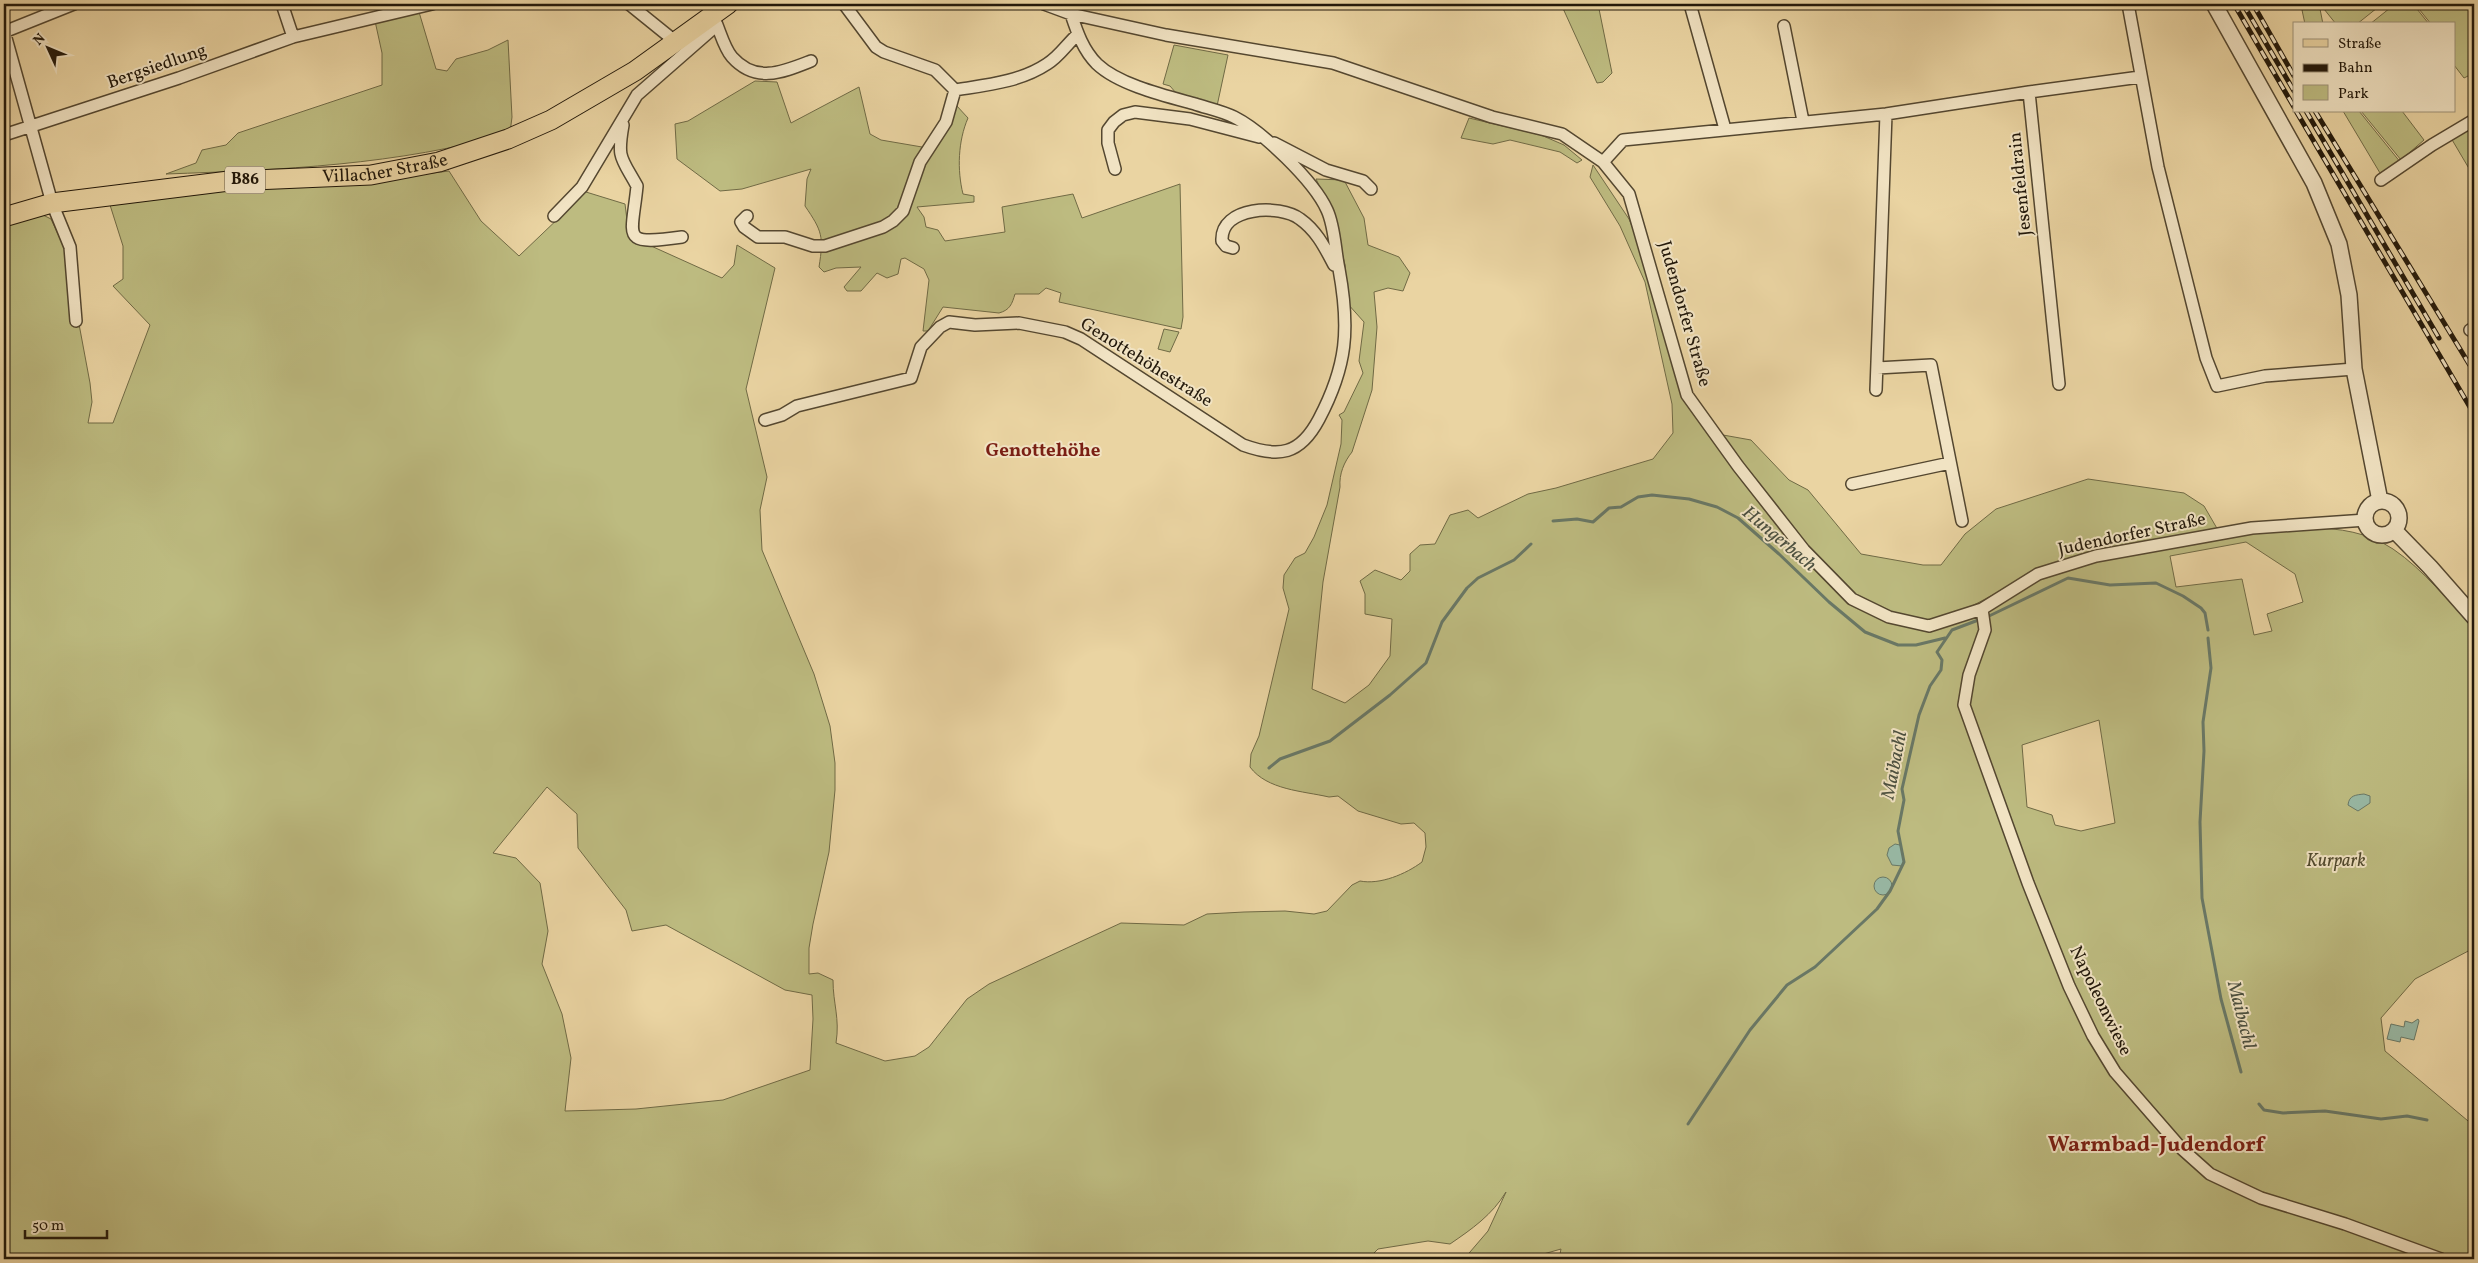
<svg xmlns="http://www.w3.org/2000/svg" width="2478" height="1263" viewBox="0 0 2478 1263" font-family="Vollkorn,serif">
	<style>
		.green { fill: #bdbb80; stroke: #706a45; fill-rule: evenodd }
		.water { fill: #98b8a4; stroke: #697866 }
		.lines { fill: none; stroke-linecap: round; stroke-linejoin: round }
		.stream { stroke: #697866; stroke-width: 3 }
		.minor-casing { stroke: #544730; stroke-width: 14 }
		.tertiary-casing { stroke: #544730; stroke-width: 18 }
		.primary-casing { stroke: #22180a; stroke-width: 21 }
		.minor { stroke: #f1e3c3; stroke-width: 11 }
		.tertiary { stroke: #f1e3c3; stroke-width: 15 }
		.primary { stroke: #ead4a2; stroke-width: 19 }
		.rail-casing { stroke: #22180a; stroke-width: 5 }
		.rail { stroke: #f1e3c3; stroke-width: 3; stroke-dasharray: 9; stroke-linecap: butt }
		.labels { text-anchor: middle; dominant-baseline: central; stroke-width: 4; stroke-linejoin: round; paint-order: stroke }
		.shield { fill: #f1e3c3; stroke: #605542; stroke-width: 1 }
		.shield-label { font-size: 16px; font-weight: bold; fill: #22180a }
		.street-label { font-size: 18px; fill: #22180a; stroke: #f1e3c3 }
		.park-label { font-size: 18px; font-style: italic; fill: #50492d; stroke: #f1e3c3 }
		.neighbourhood-label { font-size: 19px; font-weight: bold; fill: #7a1f14; stroke: #f1e3c3 }
		.water-label { font-size: 19px; font-style: italic; fill: #4b5040; stroke: #f1e3c3 }
		.district-label { font-size: 22px; font-weight: bold; fill: #7a1f14; stroke: #f1e3c3 }
	</style>
	<rect width="100%" height="100%" fill="#ead4a2"/>
	<filter id="stains"><feTurbulence type="fractalNoise" baseFrequency=".004" numOctaves="4"/><feColorMatrix values="0 0 0 0 .2 0 0 0 0 .09 0 0 0 0 .02 0 0 0 .5 -.17"/></filter>
	<radialGradient id="worn" r=".72"><stop offset=".6" stop-color="#630" stop-opacity="0"/><stop offset="1" stop-color="#630" stop-opacity=".3"/></radialGradient>
	<!-- green -->
	<path class="green" d="M1561 4H1598L1612 73 1603 82 1597 83Z
		M2320 4H2382L2357 24H2336Z
		M2395 4H2413L2429 24H2370Z
		M2415 4H2474V73L2464 78 2454 65V24H2431Z
		M2308 8 2320 9 2323 24H2305L2302 10Z
		M419 12 436 69 447 71 456 59 488 50 508 40 512 117 510 133C399 165 280 170 166 174L196 163 202 150 226 145 238 133 382 85V53L375 21Z
		M1174 45 1228 55 1217 106 1176 93 1170 86 1163 84Z
		M755 81 777 82 791 123 859 87 870 134 881 140 922 147 911 174 956 105 968 118C958 141 957 170 963 194L974 196V202L917 207 924 217 926 227 938 230 945 241 1005 232 1002 207 1073 194 1082 218 1180 184 1183 317 1181 329 1059 302 1061 293 1046 288 1039 294H1015C1012 304 1010 310 999 313L943 307 928 331H923L929 280 924 269 905 258 901 259 898 274 887 278 877 273 861 291H847L844 287 861 267 836 268 824 272 819 267C824 236 822 231 805 206L807 179 811 169 742 189 720 191 677 159 675 124 688 121Z
		M2343 111H2359L2401 163 2386 173H2380Z
		M2361 111H2402L2424 140 2401 160Z
		M1469 118 1541 135 1564 145 1582 160 1577 163 1560 152 1510 140 1493 144 1461 138Z
		M2474 125V177L2451 138Z
		M1593 165 1629 219 1645 258 1690 401 1723 435 1751 440 1789 480 1808 490 1861 554 1923 565H1941L1965 534 1996 509 2088 479 2184 493 2204 506 2222 537C2277 530 2343 516 2393 549 2424 570 2449 602 2474 629V804L2469 808 2474 819V948L2415 979 2381 1018 2385 1051 2474 1126V1259H1559L1561 1249 1526 1259H1464L1488 1231 1506 1192C1492 1215 1472 1229 1450 1244L1428 1241 1378 1249 1368 1259H4V226L41 214 51 219 65 249 90 383 92 402 88 423H113L150 325 113 286 123 279V246L110 205 232 189 377 180 449 171 481 221 519 256 586 192 625 204 629 236 722 278 734 265 737 245 775 268 746 389 767 477 760 510 762 550 814 674 830 726 835 763V790L829 852 813 924 809 948V974L818 973 833 980C833 1004 840 1018 836 1043L885 1061 915 1056 929 1047 967 999 989 984 1121 923 1184 925 1207 914 1244 912 1285 911 1314 914 1327 911 1352 885 1360 881C1380 885 1406 874 1422 862L1426 847 1425 833 1414 823 1401 824 1358 811 1338 796 1329 797C1303 791 1267 790 1250 767L1251 754 1259 736 1289 609 1283 588 1284 575 1295 558 1305 553 1314 537 1327 505 1341 444 1342 420 1339 415 1344 412 1363 373 1359 361 1364 322 1347 303 1345 265 1333 215 1316 179 1344 180 1364 218 1368 245 1399 257 1410 273 1403 291 1388 288 1374 292 1377 327 1372 390 1352 452C1344 462 1339 474 1340 487L1323 582 1312 689 1345 703 1369 685 1390 656 1392 619 1365 614V594L1360 581 1375 570 1401 580 1410 571V554L1420 545 1435 544 1450 515 1468 510 1478 518 1528 494 1556 488 1653 459 1673 433 1672 404 1645 282 1620 226 1590 177ZM2246 542 2295 574 2303 602 2267 614 2272 631 2254 635 2242 579 2176 587 2170 556ZM2091 553 2042 577 1989 610 1972 606 2036 572 2067 559ZM2099 720 2115 823 2081 831 2055 825 2052 815 2027 807 2022 745ZM547 787 577 814 578 848 626 910 632 931 666 925 785 990 812 995 813 1019 810 1070 723 1100 636 1109 565 1111 571 1058 562 1014 542 964 548 931 540 883 516 858 493 853Z
		M1164 329 1179 332 1170 352 1158 349Z"/>
	<!-- water -->
	<path class="water" d="M2364 794 2370 796V803L2358 811 2348 805C2349 795 2356 795 2364 794Z
		M1895 844 1900 845C1903 852 1905 860 1902 866L1892 865 1887 855 1889 848Z
		M1874 886a9 9 0 1 1 18 0a9 9 0 1 1-18 0Z
		M2418 1019 2419 1021 2414 1040 2401 1037 2400 1042 2387 1039 2391 1024 2404 1027 2405 1021 2412 1023Z"/>
	<g class="lines">
		<!-- stream -->
		<path class="stream" d="M1553 521 1577 519 1593 522 1609 508 1621 507 1638 497 1652 495 1689 499 1717 507 1738 518 1779 554 1829 602 1865 632 1898 645H1916L1945 638
			M1987 617 2068 578 2110 585 2156 583 2183 596 2201 608 2205 613 2208 630
			M2208 638 2211 668 2203 722 2204 751 2200 822 2202 898 2221 999 2241 1072
			M1269 768 1280 759 1330 741 1390 695 1426 663 1442 622 1467 588 1478 578 1514 560 1531 544
			M2259 1104 2264 1110 2283 1113 2325 1111 2381 1119 2407 1116 2427 1120
			M1688 1124 1750 1030 1787 985 1815 967 1877 909 1890 891 1904 862 1898 831 1904 800 1902 789 1919 715 1930 686 1941 670 1942 660 1937 652 1952 630 1981 619"/>
		<!-- minor casing -->
		<g class="minor-casing">
			<path id="minor" d="M282 4 293 37
				M629 4 676 42
				M844 4 876 47 884 52 935 70 955 90
				M1044 4 1071 14 1166 35 1333 63 1492 117 1562 134 1603 162 1629 194 1687 395 1738 466 1804 550 1852 599 1889 617 1929 626 1982 609 2038 574 2096 556 2252 528 2366 520
				M1690 4 1725 129
				M2128 4 2158 167 2206 358 2217 386 2265 376 2354 369
				M717 25C721 35 725 49 732 57 756 84 783 72 811 61
				M1784 26 1803 121
				M4 31 52 203 70 247 76 321
				M4 32 74 4
				M955 90C986 85 1020 82 1047 64 1059 57 1067 44 1077 35
				M623 125C617 159 621 157 637 186 632 238 619 246 682 237
				M4 135 179 78 293 37 432 4
				M1274 143 1326 170 1363 181 1371 189
				M1603 162 1623 140 1886 114 2029 92
				M1115 169 1108 143V130L1114 122 1123 115 1135 112 1190 119 1259 137
				M2381 180 2432 145 2474 120
				M554 216 582 187 637 95 717 25 712 16
				M747 216 741 222 744 227 758 237H785L813 246H825L883 227 893 221 903 211 920 162 946 122 955 90
				M1233 248 1226 246 1222 241C1220 206 1280 204 1300 219 1317 231 1325 248 1334 265
				M2470 330 2474 328
				M1877 368 1931 365 1962 521
				M2059 384 2029 92 2140 77
				M1876 390 1886 114
				M765 420 782 415 797 406 911 378 921 347 940 327 949 322 975 325 1019 323 1065 332 1081 339 1243 445C1279 458 1300 455 1319 419 1347 366 1350 329 1339 269 1335 251 1335 227 1327 210 1314 181 1262 131 1234 117 1222 111 1207 108 1195 104 1166 96 1119 85 1097 64 1083 50 1077 32 1071 14
				M1852 484 1950 463
				M1982 609 1985 630 1969 675 1964 705 2028 883 2069 986 2093 1036 2115 1072 2182 1149 2210 1174 2261 1198 2345 1224 2441 1259"/>
		</g>
		<!-- tertiary casing -->
		<g class="tertiary-casing">
			<path id="tertiary" d="M2214 4 2314 183 2339 244 2349 295 2354 369 2380 501
				M2365 518a17 17 0 1 1 34 0a17 17 0 1 1-34 0Z
				M2394 530 2430 567 2474 617"/>
		</g>
		<!-- primary casing -->
		<g class="primary-casing">
			<g id="primary">
				<path id="s1" d="M4 217 52 203 229 181 371 175 439 162 508 139 551 120 635 71 728 4"/>
			</g>
		</g>
		<!-- minor -->
		<use href="#minor" class="minor"/>
		<!-- tertiary -->
		<use href="#tertiary" class="tertiary"/>
		<!-- primary -->
		<use href="#primary" class="primary"/>
		<!-- rail casing -->
		<g class="rail-casing">
			<path id="rail" d="M2234 4 2294 107
				M2243 4 2294 91
				M2253 4 2294 76
				M2296 111 2474 414
				M2306 111 2439 338
				M2315 111 2474 372"/>
		</g>
		<!-- rail -->
		<use href="#rail" class="rail"/>
	</g>
	<g class="labels">
		<!-- shield labels -->
		<rect class="shield" x="225" y="166.5" width="40" height="27" rx="4"/>
		<g class="shield-label">
			<text x="245" y="180">B86</text>
		</g>
		<!-- street labels -->
		<g class="street-label">
			<text transform="translate(157 67) rotate(-19)">Bergsiedlung</text>
			<text stroke="none"><textPath href="#s1" startOffset="385">Villacher Straße</textPath></text>
			<text transform="translate(2021 184) rotate(-96)">Jesenfeldrain</text>
			<text transform="translate(1684 314) rotate(74)">Judendorfer Straße</text>
			<text transform="translate(1146 363) rotate(32)">Genottehöhestraße</text>
			<text transform="translate(2132 535) rotate(-12)">Judendorfer Straße</text>
			<text transform="translate(2100 1001) rotate(64)">Napoleonwiese</text>
		</g>
		<!-- park labels -->
		<g class="park-label">
			<text x="2336" y="861">Kurpark</text>
		</g>
		<!-- neighbourhood labels -->
		<g class="neighbourhood-label">
			<text x="1043" y="451">Genottehöhe</text>
		</g>
		<!-- water labels -->
		<g class="water-label">
			<text transform="translate(1779 539) rotate(40)">Hungerbach</text>
			<text transform="translate(1895 765) rotate(-79)">Maibachl</text>
			<text transform="translate(2241 1015) rotate(76)">Maibachl</text>
		</g>
		<!-- district labels -->
		<g class="district-label">
			<text x="2156" y="1145">Warmbad-Judendorf</text>
		</g>
	</g>
	<!-- margin -->
	<rect width="2478" height="1263" fill="none" stroke="#ead4a2" stroke-width="20"/>
	<rect x="5" y="5" width="2468" height="1253" fill="none" stroke="#22180a" stroke-width="2.5"/>
	<rect x="10" y="10" width="2458" height="1243" fill="none" stroke="#22180a"/>
	<!-- legend -->
	<rect x="2293" y="22" width="162" height="90" fill="#f1e3c3" stroke="#9e9279"/>
	<rect x="2303" y="39" width="25" height="8" fill="#ead4a2" stroke="#9e9279"/>
	<text x="2338" y="48" font-size="15" fill="#22180a">Straße</text>
	<rect x="2303" y="64" width="25" height="8" fill="#22180a" stroke="#9e9279"/>
	<text x="2338" y="72" font-size="15" fill="#22180a">Bahn</text>
	<rect x="2303" y="85" width="25" height="15" fill="#bdbb80" stroke="#9e9279"/>
	<text x="2338" y="98" font-size="15" fill="#22180a">Park</text>
	<!-- north arrow -->
	<g transform="translate(48 48) rotate(314)" stroke="#f1e3c3" stroke-width="4" paint-order="stroke">
	<path d="M0-4L9 19L0 12L-9 19Z" fill="#22180a"/>
	<text y="-8" font-size="14" font-weight="bold" text-anchor="middle" fill="#22180a">N</text>
	</g>
	<!-- scale -->
	<path d="M25 1230v8h82v-8" fill="none" stroke="#22180a" stroke-width="2.5"/>
	<text x="32" y="1230" font-size="15" fill="#22180a" stroke="#f1e3c3" stroke-width="4" paint-order="stroke">50 m</text>
	<rect width="100%" height="100%" filter="url(#stains)"/>
	<rect width="100%" height="100%" fill="url(#worn)"/>
</svg>
